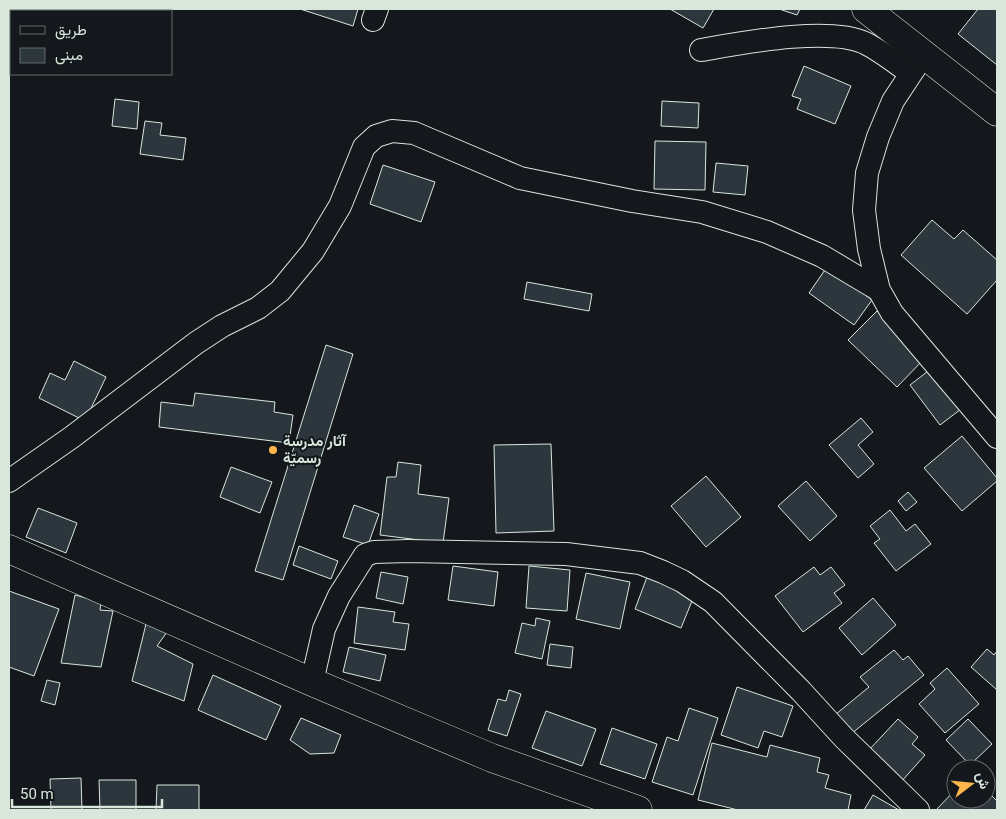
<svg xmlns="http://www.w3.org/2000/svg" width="1006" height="819" viewBox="0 0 1006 819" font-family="Roboto,Vazirmatn,sans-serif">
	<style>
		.building { fill: #2c363c; stroke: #d8e6dc }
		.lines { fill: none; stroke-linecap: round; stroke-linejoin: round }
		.minor-casing { stroke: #d8e6dc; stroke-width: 24 }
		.major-casing { stroke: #d8e6dc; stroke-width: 29 }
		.minor { stroke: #14181c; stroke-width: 22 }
		.major { stroke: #14181c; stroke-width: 28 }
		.poi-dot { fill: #ffb74d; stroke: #14181c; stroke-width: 2 }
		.labels { text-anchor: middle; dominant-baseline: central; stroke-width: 4; stroke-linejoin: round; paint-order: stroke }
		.poi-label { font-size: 15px; font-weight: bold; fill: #d8e6dc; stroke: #14181c; text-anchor: start }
	</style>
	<rect width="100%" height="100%" fill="#14181c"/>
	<!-- building -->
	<path class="building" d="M300 9H358L353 26Z
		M670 9H714L703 28Z
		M779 9H800L797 15Z
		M978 9H997V65L958 34Z
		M804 66 851 86 835 124 797 109 801 99 792 96Z
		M115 99 139 102 137 129 112 126Z
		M662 101 699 103 698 128 661 126Z
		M145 121 162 123 160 135 186 138 183 160 140 154Z
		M655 141 706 142 705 190 654 189Z
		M716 163 748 166 745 195 713 192Z
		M383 165 435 182 421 222 370 204Z
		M932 220 954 239 963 230 997 260V280L967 314 901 255Z
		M827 267 872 300 854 325 809 293Z
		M527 282 592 294 589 311 524 299Z
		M877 311 924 359 897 387 848 340Z
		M326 345 353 354 283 580 255 571Z
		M74 361 106 377 85 421 39 398 50 373 65 380Z
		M932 368 965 406 940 425 910 385Z
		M195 393 275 402 274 412 293 415 289 443 159 427 161 402 193 406Z
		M861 418 873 432 858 445 874 464 858 478 829 445Z
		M962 436 997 478V481L962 511 924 468Z
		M551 444 554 531 496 533 494 445Z
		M398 462 421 465 418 494 449 498 443 543 380 535 387 477H396Z
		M231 467 272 482 260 513 220 497Z
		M706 476 741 517 706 547 671 506Z
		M806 481 837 516 810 541 778 506Z
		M908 492 917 502 906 511 898 501Z
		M354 505 379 514 368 545 343 537Z
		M38 508 77 523 66 553 26 537Z
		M890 510 906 531 915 524 931 544 896 571 874 543 880 539 870 526Z
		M299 546 338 561 331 579 293 565Z
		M453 566 498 572 494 606 448 600Z
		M529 566 570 570 567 611 526 608Z
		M814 567 820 575 831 567 845 585 834 593 842 603 803 632 775 596Z
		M381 572 408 577 403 604 376 598Z
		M586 573 630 582 620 629 576 619Z
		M647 577 694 596 681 628 635 609Z
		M9 591 59 609 34 676 9 667Z
		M75 595 101 602 100 610 113 611 101 667 61 663Z
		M873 598 896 625 862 655 839 628Z
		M358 607 395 612 393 622 409 624 405 650 354 643Z
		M536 618 550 621 542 659 515 653 522 623 535 626Z
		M146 624 167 632 157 646 193 664 184 701 132 681Z
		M550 644 573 647 571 668 547 665Z
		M349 647 386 655 380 681 343 672Z
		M987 649 994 655 997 651V690L971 667Z
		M894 650 903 660 908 656 924 675 846 738 830 719 869 687 860 677Z
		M947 668 979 704 945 733 919 704 935 689 930 683Z
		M213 675 281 706 266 740 198 710Z
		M47 680 60 683 55 705 41 701Z
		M737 687 793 706 782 737 764 731 758 748 721 735Z
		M509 690 521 694 507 736 488 730 498 699 506 701Z
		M689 708 718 718 693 795 652 782 667 737 678 741Z
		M546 711 596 729 582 766 532 748Z
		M301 718 341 735 334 753 310 754 290 740Z
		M898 719 918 737 912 744 925 755 901 782 867 752Z
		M968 719 992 744 970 765 946 740Z
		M612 728 657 744 645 779 600 764Z
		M712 743 767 757 770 745 820 758 817 772 829 775 825 788 851 795 848 810H738L698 800Z
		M81 778 82 810H51L50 779Z
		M99 780H136V810H100Z
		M157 785H199V810H156Z
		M956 789V799H986V790L997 801V810H936Z
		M873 795 899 810H864Z"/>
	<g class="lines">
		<!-- minor casing -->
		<g class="minor-casing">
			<path id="minor" d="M373 20 377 9
				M701 50C742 43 829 26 865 43 881 51 896 63 910 73
				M924 54 893 101 878 137 867 173 864 210 869 249 879 290 892 313 997 437
				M9 481 72 437 196 343 222 326 258 308 280 291 313 251 340 206 364 147 376 136 392 131 414 133 520 178 632 201 702 212 767 232 822 256 879 290
				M312 682 324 629 339 596 365 555 374 552 408 551 566 554 640 563 663 572 682 581 713 602 801 691 844 738 918 810"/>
		</g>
		<!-- major casing -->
		<g class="major-casing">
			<path id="major" d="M866 9 997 112
				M9 549 312 682 492 758 638 810"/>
		</g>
		<!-- minor -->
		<use href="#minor" class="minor"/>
		<!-- major -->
		<use href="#major" class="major"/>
	</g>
	<!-- markers -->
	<circle class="poi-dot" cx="273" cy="450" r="5"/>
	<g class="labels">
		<!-- poi labels -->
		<g class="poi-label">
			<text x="283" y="441">آثار مدرسة<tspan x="283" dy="17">رسميّة</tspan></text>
		</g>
	</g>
	<!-- border -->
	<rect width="1006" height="819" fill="none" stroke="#d8e6dc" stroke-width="20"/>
	<!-- legend -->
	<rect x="10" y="10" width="162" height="65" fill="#14181c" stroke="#626a69"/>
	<rect x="20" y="26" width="25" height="8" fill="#14181c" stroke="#626a69"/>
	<text x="55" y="35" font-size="15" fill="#d8e6dc">طريق</text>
	<rect x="20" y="48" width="25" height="15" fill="#2c363c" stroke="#626a69"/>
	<text x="55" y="60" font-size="15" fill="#d8e6dc">مبنى</text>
	<!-- north arrow -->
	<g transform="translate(971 784) rotate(74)"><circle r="24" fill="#14181c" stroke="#626a69"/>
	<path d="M0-4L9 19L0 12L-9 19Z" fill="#ffb74d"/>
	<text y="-8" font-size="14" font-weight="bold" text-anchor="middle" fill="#d8e6dc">ش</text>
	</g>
	<!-- scale -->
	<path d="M12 799v8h150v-8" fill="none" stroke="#d8e6dc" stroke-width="2.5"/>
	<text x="20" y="799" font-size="15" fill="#d8e6dc" stroke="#14181c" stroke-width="4" paint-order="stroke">50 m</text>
</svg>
